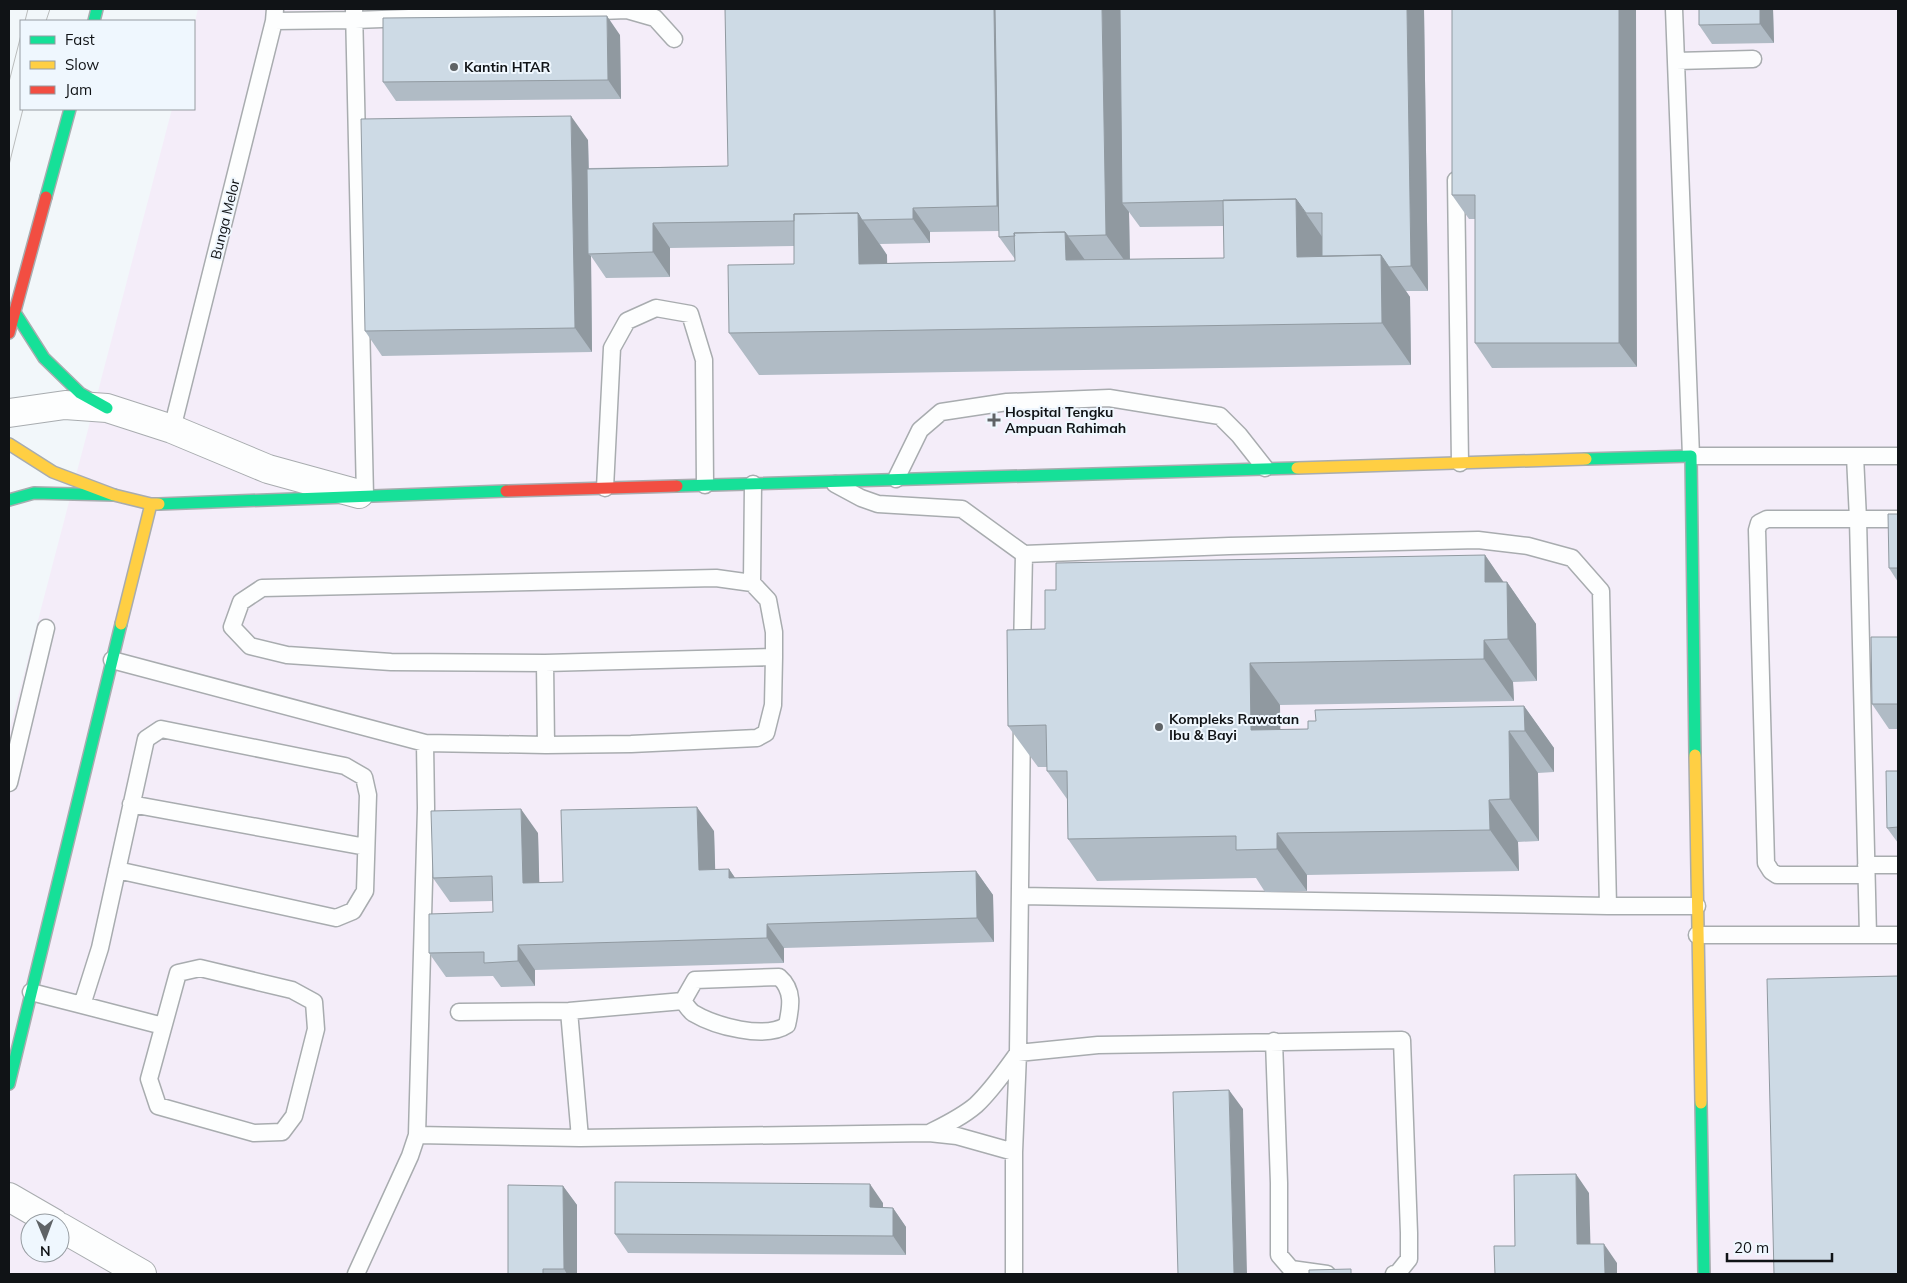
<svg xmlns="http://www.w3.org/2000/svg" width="1907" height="1283" viewBox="0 0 1907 1283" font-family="Mulish,sans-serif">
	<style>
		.medical { fill: #f4edf9; fill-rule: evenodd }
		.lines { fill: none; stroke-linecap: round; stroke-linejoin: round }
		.lane-casing { stroke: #a8acaf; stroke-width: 19 }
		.street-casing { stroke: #a8acaf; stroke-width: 30 }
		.fast-casing { stroke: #a8acaf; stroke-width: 14 }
		.slow-casing { stroke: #a8acaf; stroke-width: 14 }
		.jam-casing { stroke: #a8acaf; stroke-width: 14 }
		.lane { stroke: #fdfefe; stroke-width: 16 }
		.street { stroke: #fdfefe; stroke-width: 28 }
		.fast { stroke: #16e098; stroke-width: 11 }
		.slow { stroke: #ffcf43; stroke-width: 11 }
		.jam { stroke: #f24e42; stroke-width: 11 }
		.tram { stroke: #babcbc; stroke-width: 1 }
		.wall { fill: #b0bbc5; fill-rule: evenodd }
		.shaded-wall { fill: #9099a0 }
		.building { fill: #cddae5; stroke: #9099a0 }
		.poi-dot { fill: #5f6366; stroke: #eff7fe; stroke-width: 2 }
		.labels { text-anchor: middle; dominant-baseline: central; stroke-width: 4; stroke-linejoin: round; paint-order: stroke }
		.poi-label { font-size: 14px; font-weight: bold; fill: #101316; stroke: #eff7fe; text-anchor: start }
		.street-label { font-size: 14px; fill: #101316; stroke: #eff7fe }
	</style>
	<rect width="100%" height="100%" fill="#f2f7fa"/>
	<!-- medical -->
	<path class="medical" d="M198 9H1898V1274H9V731L172 109H194V26ZM30 1223H60V1253H30Z"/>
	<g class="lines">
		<!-- lane casing -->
		<g class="lane-casing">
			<path id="lane" d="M354 9 365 496
				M1674 9 1691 456H1898
				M274 21 355 20 627 10 655 18 674 39
				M1676 61 1753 59
				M1456 180 1460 463
				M172 429 274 21 275 9
				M1855 456 1858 519 1868 935
				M896 479 920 430 941 412 1007 402 1109 398 1220 416 1239 435 1265 468
				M835 484 861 498 878 504 962 509 1024 554 1229 546 1478 540 1528 546 1572 558 1601 591 1608 906
				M605 488 612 348 627 321 656 308 690 314 704 360 705 485
				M752 583 753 484
				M1022 652 1024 554
				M112 660 425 743 546 745 631 744 757 738 766 733 773 705 774 657V632L768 600 752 583 716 578 262 588 241 602 232 627 250 646 287 655 391 662 545 663 774 657
				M545 663 546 745
				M9 783 46 628
				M131 804 366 847
				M1866 865H1898
				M1866 875H1777L1771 871 1766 863 1757 530 1759 523 1767 519H1898
				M1020 896 1608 906H1697
				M1697 935H1898
				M200 968 292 990 314 1002 316 1029 294 1116 282 1132 254 1133 158 1106 149 1079 178 973Z
				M779 977C794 990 791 1007 787 1025 765 1040 715 1026 693 1013 689 1010 686 1005 683 1001L695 980Z
				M31 992 82 1005 100 948 146 739 161 729 345 766 364 777 368 795 365 891 353 911 336 918 117 870
				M82 1005 163 1026
				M569 1011 580 1138
				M459 1012 569 1011 683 1001
				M1274 1041 1279 1183V1255L1291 1269 1327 1274
				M929 1133C945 1125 962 1117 976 1105 992 1090 1005 1071 1018 1053L1098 1045 1402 1040 1409 1233V1259L1397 1274H1394
				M417 1135 580 1138 929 1133 957 1136 1014 1152
				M356 1274 410 1156 417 1135 426 808 425 743
				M1014 1274V1152L1018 1053 1022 721"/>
		</g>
		<!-- street casing -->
		<g class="street-casing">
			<path id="street" d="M9 413 65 405 107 408 172 429 268 469 359 494
				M9 1197 54 1223
				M60 1227 142 1274"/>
		</g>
		<!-- fast casing -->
		<g class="fast-casing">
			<path id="fast" d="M94 21 97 9
				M46 197 70 109
				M14 311 44 358 80 393 107 408
				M1586 459 1691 456 1695 755
				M677 486 1297 468
				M9 500 34 493 114 495
				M159 504 506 491
				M9 1084 121 624
				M1701 1103 1704 1274"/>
		</g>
		<!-- slow casing -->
		<g class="slow-casing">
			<path id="slow" d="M9 444 53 472 114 495 151 504H159
				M1297 468 1586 459
				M121 624 151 504
				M1695 755 1701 1103"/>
		</g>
		<!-- jam casing -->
		<g class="jam-casing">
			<path id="jam" d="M9 333 46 197
				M506 491 677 486"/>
		</g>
		<!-- lane -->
		<use href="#lane" class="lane"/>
		<!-- street -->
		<use href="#street" class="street"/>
		<!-- fast -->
		<use href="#fast" class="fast"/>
		<!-- slow -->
		<use href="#slow" class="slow"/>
		<!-- jam -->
		<use href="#jam" class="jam"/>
		<!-- tram -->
		<path class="tram" d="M25 21 28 9
			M46 21 50 9
			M9 82 21 35
			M9 165 23 109"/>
	</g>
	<!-- wall -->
	<path class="wall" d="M1424 9 1428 291H1406L1410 297 1411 365 759 375 729 333 794 264V246L670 248V277L606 278 591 256 592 352 382 356 365 331 588 140 589 168 728 166ZM1129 212 1140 227 1224 226V258L1130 259ZM999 231V237L1015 259V261L887 263V255L880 244 930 243V232Z
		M1452 9 1637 367 1492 368 1475 343V219H1469L1452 195Z
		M1699 9H1773L1774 43 1712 44 1699 25Z
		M620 35 621 99 396 101 383 82Z
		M1898 514V582L1889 568Z
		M1485 555 1503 582H1507L1536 624 1537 681 1513 682 1514 701 1280 705V730L1308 729 1524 706 1554 748V772L1538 773 1539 841 1518 842 1519 871 1307 875V891L1265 892 1256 878 1097 881 1068 839 1067 799 1047 771V767H1038L1008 726 1045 629 1056 590Z
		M1898 637V729H1889L1872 704Z
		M1898 771V843L1887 828Z
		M714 831 715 870 729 869 735 878 976 871 993 895 994 942 784 948V963L535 970V986L501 987 493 976 446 977 429 953 493 912V901L450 902 433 878 538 833 539 883 563 882Z
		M563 1186 577 1205V1274H508Z
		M883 1203V1207L893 1208 906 1227V1255L628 1253 615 1234Z"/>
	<!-- shaded-wall -->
	<path class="shaded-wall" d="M994 9H1010L1014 231 997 206Z
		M1102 9H1125L1122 203 1129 212 1130 268 1106 235Z
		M1407 9H1424L1428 291 1411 266Z
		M1619 9H1636L1637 367 1619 343Z
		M1760 9H1773L1774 43 1760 24Z
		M607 16 620 35 621 99 608 80Z
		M571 116 588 140 590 253 588 254 591 256 592 352 575 328Z
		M1296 199 1325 241 1326 267 1297 257Z
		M913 208 930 232V243L913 219Z
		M858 213 887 255 888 306 859 264Z
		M653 223 670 248V277L653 252Z
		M1065 232 1095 274 1066 260Z
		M1381 255 1410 297 1411 365 1382 323Z
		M1485 555 1507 587V582L1536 624 1537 681 1508 639 1485 582Z
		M1484 640 1513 682 1514 701 1484 659Z
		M1250 663 1280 705 1281 772 1251 730Z
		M1524 706 1554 748V772L1525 731Z
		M1509 731 1538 773 1539 841 1510 799Z
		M1489 800 1518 842 1519 871 1490 830Z
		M697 807 714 831 716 895 699 870Z
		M521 809 538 833 540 908 523 883Z
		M1277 833 1307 875V891L1277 849Z
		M729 869 746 894 729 878Z
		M976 871 993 895 994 942 977 918Z
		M767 924 784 948V963L767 938Z
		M518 945 535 970V986L518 961Z
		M1229 1090 1243 1109 1247 1274H1234Z
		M1576 1174 1589 1193 1591 1263 1577 1244Z
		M870 1184 883 1203V1226L870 1207Z
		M563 1186 577 1205V1274H567L564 1269Z
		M893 1208 906 1227V1255L893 1236Z
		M1604 1244 1617 1263V1274H1605Z"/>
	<!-- building -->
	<path class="building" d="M725 9H994L997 206 913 208V219L862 220 858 213 794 214V221L653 223V252L588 254 587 169 728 166Z
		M995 9H1102L1106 235 1068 236 1065 232 1014 233 1015 236 999 237Z
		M1120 9H1407L1411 266 1389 267 1381 255 1322 256V213H1306L1296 199 1122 203Z
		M1452 9H1619V343H1475V195H1452Z
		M1699 9H1760V24L1699 25Z
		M607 16 608 80 383 82V18Z
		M571 116 575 328 365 331 361 119Z
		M1296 199 1297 257 1381 255 1382 323 729 333 728 265 794 264V214L858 213 859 264 1015 261 1014 233 1065 232 1066 260 1224 258 1223 200Z
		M1888 514H1898V568H1889Z
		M1485 555V582H1507L1508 639 1484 640V659L1250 663 1251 730 1308 729V721H1316L1315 710 1524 706 1525 731H1509L1510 799 1489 800 1490 830 1277 833V849L1236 850V836L1068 839 1067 771H1047L1046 725 1008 726 1007 630 1045 629V590H1056V563Z
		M1871 637H1898V704H1872Z
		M1886 771H1898V827L1887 828Z
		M697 807 699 870 729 869V878L976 871 977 918 767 924V938L518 945V961L484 963V952L429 953V914L493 912 492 876 433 878 431 811 521 809 523 883 563 882 561 810Z
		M1898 976V1274H1774L1767 979Z
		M1229 1090 1234 1274H1178L1173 1092Z
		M1576 1174 1577 1244H1604L1605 1274H1495L1494 1246H1515L1514 1175Z
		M615 1182 870 1184V1207L893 1208V1236L615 1234Z
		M508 1185 563 1186 564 1269H543V1274H508Z
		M1351 1269V1274H1309V1270Z"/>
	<!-- markers -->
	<g class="poi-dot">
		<circle cx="454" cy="67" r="5"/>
		<path d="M991.5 412.5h5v5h5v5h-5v5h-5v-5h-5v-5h5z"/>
		<circle cx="1159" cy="727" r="5"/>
	</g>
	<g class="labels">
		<!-- poi labels -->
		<g class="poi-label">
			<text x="464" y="67">Kantin HTAR</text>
			<text x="1005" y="412">Hospital Tengku<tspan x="1005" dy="16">Ampuan Rahimah</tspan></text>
			<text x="1169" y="719">Kompleks Rawatan<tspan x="1169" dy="16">Ibu &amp; Bayi</tspan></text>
		</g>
		<!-- street labels -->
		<g class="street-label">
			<text transform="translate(225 219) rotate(-76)">Bunga Melor</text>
		</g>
	</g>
	<!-- border -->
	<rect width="1907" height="1283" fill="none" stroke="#101316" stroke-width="20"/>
	<!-- legend -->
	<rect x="20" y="20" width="175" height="90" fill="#eff7fe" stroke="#969ca1"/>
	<rect x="30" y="36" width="25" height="8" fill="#16e098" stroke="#969ca1"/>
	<text x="65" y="45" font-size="15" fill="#101316">Fast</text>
	<rect x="30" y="61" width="25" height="8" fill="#ffcf43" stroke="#969ca1"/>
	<text x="65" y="70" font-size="15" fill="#101316">Slow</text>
	<rect x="30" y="86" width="25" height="8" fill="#f24e42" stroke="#969ca1"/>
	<text x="65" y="95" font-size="15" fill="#101316">Jam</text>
	<!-- north arrow -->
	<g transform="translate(45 1238) rotate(179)"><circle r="24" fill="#eff7fe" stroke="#969ca1"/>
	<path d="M0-4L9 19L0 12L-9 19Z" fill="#5f6366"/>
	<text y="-8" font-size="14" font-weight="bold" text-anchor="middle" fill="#101316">N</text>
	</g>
	<!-- scale -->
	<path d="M1727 1253v8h105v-8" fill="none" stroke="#101316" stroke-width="2.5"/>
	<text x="1734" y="1253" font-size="15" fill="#101316" stroke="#eff7fe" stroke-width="4" paint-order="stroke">20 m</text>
</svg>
